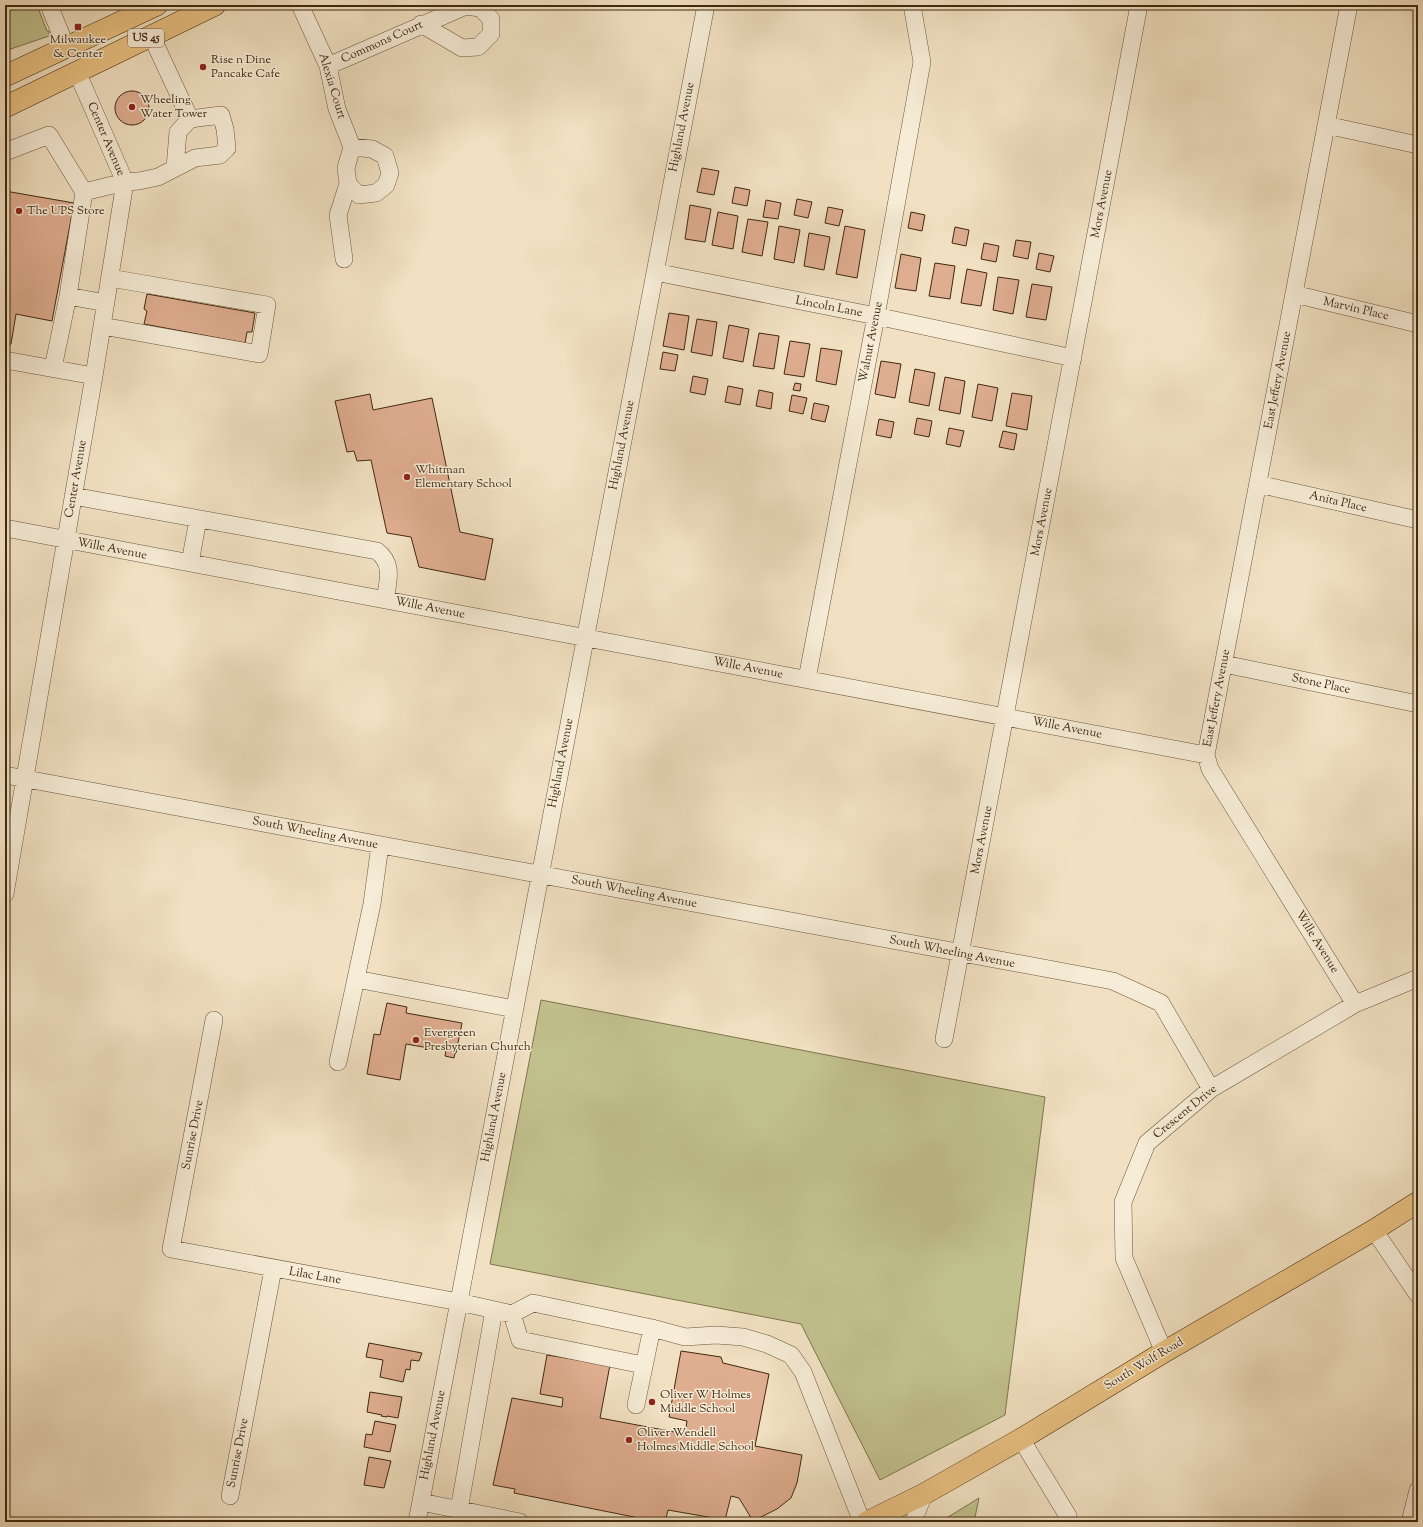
<svg xmlns="http://www.w3.org/2000/svg" width="1423" height="1527" viewBox="0 0 1423 1527" font-family="'Sorts Mill Goudy',serif">
	<style>
		.green { fill: #c1c18e; stroke: #80744e }
		.building { fill: #dfad90; stroke: #40280f }
		.lines { fill: none; stroke-linecap: round; stroke-linejoin: round }
		.minor-casing { stroke: #6c563c; stroke-width: 18 }
		.major-casing { stroke: #40280f; stroke-width: 22 }
		.minor { stroke: #f6ecd7; stroke-width: 17 }
		.major { stroke: #e8c081; stroke-width: 21 }
		.poi-dot { fill: #8f2418; stroke: #f6ecd7; stroke-width: 1.5 }
		.labels { text-anchor: middle; dominant-baseline: central; stroke-width: 3; stroke-linejoin: round; paint-order: stroke }
		.shield { fill: #f6ecd7; stroke: #77634b; stroke-width: 1 }
		.shield-label { font-size: 11px; font-weight: bold; fill: #40280f }
		.poi-label { font-size: 12px; fill: #40280f; stroke: #f6ecd7; text-anchor: start }
		.street-label { font-size: 12px; fill: #40280f; stroke: #f6ecd7 }
	</style>
	<rect width="100%" height="100%" fill="#f1e1c2"/>
	<filter id="stains"><feTurbulence type="fractalNoise" baseFrequency=".005" numOctaves="4"/><feColorMatrix values="0 0 0 0 .2 0 0 0 0 .09 0 0 0 0 .02 0 0 0 .5 -.17"/></filter>
	<radialGradient id="worn" r=".72"><stop offset=".6" stop-color="#630" stop-opacity="0"/><stop offset="1" stop-color="#630" stop-opacity=".3"/></radialGradient>
	<!-- green -->
	<path class="green" d="M5 5H37L47 31H49V36L5 51Z
		M541 1000 1045 1097 1005 1415 880 1480 801 1324 490 1264Z
		M979 1498 974 1522H940Z"/>
	<!-- building -->
	<path class="building" d="M115 108a17 17 0 1 1 34 0a17 17 0 1 1-34 0Z
		M702 168 719 171 714 195 697 192Z
		M735 187 750 190 747 206 732 203Z
		M5 191 74 203 52 321 16 314 11 344 5 348Z
		M797 199 812 202 808 218 794 215Z
		M766 200 781 203 778 219 763 217Z
		M690 205 711 209 705 242 685 239Z
		M828 207 843 210 839 226 825 223Z
		M718 212 738 216 733 249 712 245Z
		M911 212 925 215 922 231 908 228Z
		M748 219 768 222 762 256 742 252Z
		M779 226 800 230 794 263 774 259Z
		M845 226 865 230 857 278 836 274Z
		M955 227 969 230 966 246 952 243Z
		M809 233 830 237 824 270 804 266Z
		M1016 240 1031 242 1028 259 1013 256Z
		M984 243 999 246 996 262 981 259Z
		M1039 253 1054 256 1050 272 1036 269Z
		M901 254 921 258 916 291 895 288Z
		M935 263 955 266 950 299 929 296Z
		M967 269 987 273 981 306 961 303Z
		M998 277 1019 280 1013 314 993 310Z
		M1032 284 1052 287 1046 320 1026 317Z
		M147 294 255 313 252 332H247L245 343 144 324 147 311 144 309Z
		M669 313 689 316 684 350 663 346Z
		M697 319 717 322 712 356 691 352Z
		M729 325 749 329 743 362 723 358Z
		M759 333 779 336 774 369 753 366Z
		M790 341 810 344 804 377 784 374Z
		M821 348 842 351 836 385 816 381Z
		M663 352 678 355 675 371 660 369Z
		M881 361 901 364 895 398 875 394Z
		M915 369 935 373 929 406 909 402Z
		M693 376 708 379 705 395 690 392Z
		M945 377 965 381 960 414 939 410Z
		M795 383 801 384 800 391 793 390Z
		M978 384 998 388 992 421 972 417Z
		M728 386 743 389 740 405 725 402Z
		M759 390 773 393 771 409 756 406Z
		M1012 393 1032 396 1027 430 1006 426Z
		M370 394 373 410 432 398 460 532 493 539 485 580 419 567 411 537 387 533 371 460 357 461 354 451 347 452 335 401Z
		M792 395 807 398 803 414 789 411Z
		M814 403 829 406 825 422 811 419Z
		M917 418 932 421 929 437 914 434Z
		M879 419 894 422 891 438 876 435Z
		M949 428 964 431 960 447 946 444Z
		M1003 431 1017 434 1014 450 999 447Z
		M387 1003 407 1007 406 1013 462 1023 456 1053H455L454 1058 445 1056 446 1051 406 1044 400 1080 367 1074 374 1034 380 1035Z
		M369 1343 422 1353 419 1361 411 1360 410 1370 406 1369 403 1382 380 1377 383 1360 366 1357Z
		M681 1351 721 1357 723 1363 769 1374 755 1446 802 1455 797 1483 791 1498 777 1509 753 1521 739 1498 731 1496 725 1520 668 1510 665 1522H659L514 1493 515 1489 493 1485 512 1398 562 1407 563 1398 540 1394 547 1355 610 1365 600 1418 685 1434 687 1421 669 1417Z
		M370 1392 402 1397 398 1418 387 1416V1417L381 1416 382 1415 367 1412Z
		M375 1421 396 1425 390 1452 364 1447 366 1434 372 1435Z
		M369 1457 391 1461 384 1488 364 1485Z"/>
	<g class="lines">
		<!-- minor casing -->
		<g class="minor-casing">
			<path id="minor" d="M49 5 66 47
				M300 5 328 66 337 109 352 147
				M1349 5 1206 755 1210 769 1355 1004
				M151 35 190 119
				M328 66 466 6 480 8 491 19V34L478 47 462 48 421 24
				M1326 125 1418 145
				M352 147 372 149 385 156 390 173 386 185 376 193 359 195 348 184 346 168Z
				M5 152 49 135 84 192 68 296 53 368
				M84 192 125 182 139 181 158 177 195 158 220 155 227 148 225 129 221 115 190 119 178 132 175 168
				M344 259 338 215 348 184
				M655 272 876 316 1073 358
				M1294 294 1418 324
				M68 296 106 303
				M102 326 259 354 267 305 110 278
				M5 360 94 376
				M1258 484 1418 520
				M73 496 377 551C394 564 388 581 385 600
				M5 528 1206 755
				M190 563 198 519
				M1224 664 1418 704
				M807 679 876 316 922 62 912 5
				M5 775 1113 981 1161 1003 1211 1089
				M5 894 94 376 125 182 77 72
				M356 979 515 1009
				M214 1020 171 1249 459 1302 512 1314 533 1303 652 1328 685 1337 716 1335 743 1337 767 1344 791 1355 803 1372 862 1522
				M944 1039 1139 5
				M338 1062 372 904 380 845
				M1374 1230 1418 1295
				M512 1314 520 1340 643 1365
				M1164 1352 1124 1258 1123 1202 1147 1143 1211 1089 1355 1004 1418 978
				M636 1405 652 1328
				M1021 1439 1068 1516 1067 1522
				M230 1496 273 1269
				M421 1502 520 1522
				M459 1510 494 1310
				M417 1522 706 5
				M915 1522 916 1514 924 1494
				M1410 1522 1418 1490"/>
		</g>
		<!-- major casing -->
		<g class="major-casing">
			<path id="major" d="M5 76 157 5
				M5 107 215 5
				M867 1522 924 1494 1021 1439 1164 1352 1374 1230 1418 1202"/>
		</g>
		<!-- minor -->
		<use href="#minor" class="minor"/>
		<!-- major -->
		<use href="#major" class="major"/>
	</g>
	<!-- markers -->
	<g class="poi-dot">
		<rect x="74" y="23" width="8" height="8" rx="2"/>
		<circle cx="203" cy="67" r="4"/>
		<circle cx="132" cy="107" r="4"/>
		<circle cx="19" cy="211" r="4"/>
		<circle cx="407" cy="477" r="4"/>
		<circle cx="416" cy="1040" r="4"/>
		<circle cx="652" cy="1402" r="4"/>
		<circle cx="629" cy="1440" r="4"/>
	</g>
	<g class="labels">
		<!-- shield labels -->
		<rect class="shield" x="128" y="29" width="36" height="18" rx="3"/>
		<g class="shield-label">
			<text x="146" y="38">US 45</text>
		</g>
		<!-- poi labels -->
		<g class="poi-label">
			<text x="78" y="40" text-anchor="middle">Milwaukee<tspan x="78" dy="14">&amp; Center</tspan></text>
			<text x="211" y="60">Rise n Dine<tspan x="211" dy="14">Pancake Cafe</tspan></text>
			<text x="140" y="100">Wheeling<tspan x="140" dy="14">Water Tower</tspan></text>
			<text x="27" y="211">The UPS Store</text>
			<text x="415" y="470">Whitman<tspan x="415" dy="14">Elementary School</tspan></text>
			<text x="424" y="1033">Evergreen<tspan x="424" dy="14">Presbyterian Church</tspan></text>
			<text x="660" y="1395">Oliver W Holmes<tspan x="660" dy="14">Middle School</tspan></text>
			<text x="637" y="1433">Oliver Wendell<tspan x="637" dy="14">Holmes Middle School</tspan></text>
		</g>
		<!-- street labels -->
		<g class="street-label">
			<text transform="translate(382 42) rotate(-24)">Commons Court</text>
			<text transform="translate(332 86) rotate(73)">Alexia Court</text>
			<text transform="translate(682 127) rotate(-79)">Highland Avenue</text>
			<text transform="translate(106 139) rotate(67)">Center Avenue</text>
			<text transform="translate(1102 204) rotate(-79)">Mors Avenue</text>
			<text transform="translate(829 307) rotate(11)">Lincoln Lane</text>
			<text transform="translate(1356 309) rotate(13)">Marvin Place</text>
			<text transform="translate(871 342) rotate(-79)">Walnut Avenue</text>
			<text transform="translate(1278 380) rotate(-79)">East Jeffery Avenue</text>
			<text transform="translate(622 445) rotate(-79)">Highland Avenue</text>
			<text transform="translate(76 479) rotate(-80)">Center Avenue</text>
			<text transform="translate(1338 502) rotate(13)">Anita Place</text>
			<text transform="translate(1042 522) rotate(-79)">Mors Avenue</text>
			<text transform="translate(112 549) rotate(11)">Wille Avenue</text>
			<text transform="translate(430 608) rotate(11)">Wille Avenue</text>
			<text transform="translate(748 668) rotate(11)">Wille Avenue</text>
			<text transform="translate(1321 684) rotate(12)">Stone Place</text>
			<text transform="translate(1217 698) rotate(-79)">East Jeffery Avenue</text>
			<text transform="translate(1067 728) rotate(11)">Wille Avenue</text>
			<text transform="translate(561 763) rotate(-79)">Highland Avenue</text>
			<text transform="translate(315 833) rotate(11)">South Wheeling Avenue</text>
			<text transform="translate(982 840) rotate(-79)">Mors Avenue</text>
			<text transform="translate(634 892) rotate(11)">South Wheeling Avenue</text>
			<text transform="translate(1317 942) rotate(58)">Wille Avenue</text>
			<text transform="translate(952 952) rotate(11)">South Wheeling Avenue</text>
			<text transform="translate(1185 1112) rotate(-39)">Crescent Drive</text>
			<text transform="translate(494 1117) rotate(-79)">Highland Avenue</text>
			<text transform="translate(193 1135) rotate(-79)">Sunrise Drive</text>
			<text transform="translate(315 1276) rotate(10)">Lilac Lane</text>
			<text transform="translate(1144 1364) rotate(-31)">South Wolf Road</text>
			<text transform="translate(433 1435) rotate(-79)">Highland Avenue</text>
			<text transform="translate(238 1453) rotate(-79)">Sunrise Drive</text>
		</g>
	</g>
	<!-- margin -->
	<rect width="1423" height="1527" fill="none" stroke="#f1e1c2" stroke-width="20"/>
	<rect x="6" y="6" width="1411" height="1515" fill="none" stroke="#40280f" stroke-width="2"/>
	<rect x="10" y="10" width="1403" height="1507" fill="none" stroke="#40280f"/>
	<rect width="100%" height="100%" filter="url(#stains)"/>
	<rect width="100%" height="100%" fill="url(#worn)"/>
</svg>
